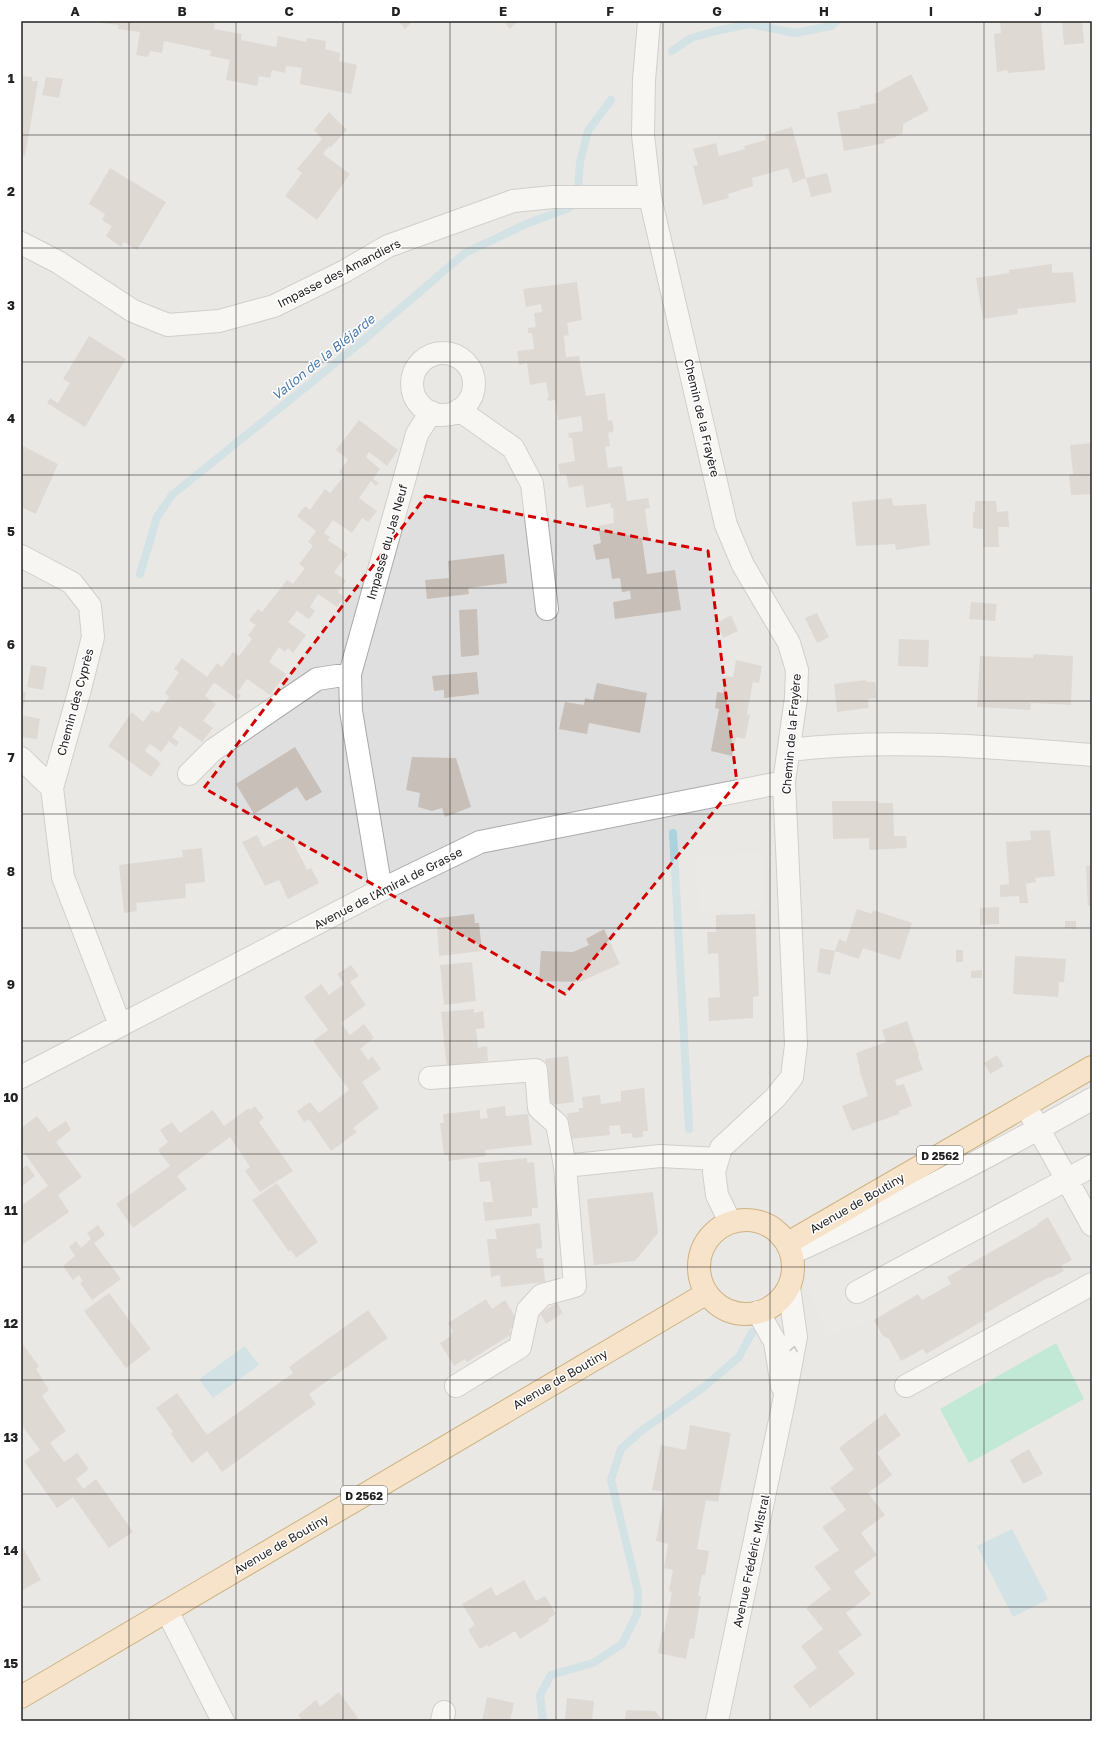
<svg xmlns="http://www.w3.org/2000/svg" width="1113" height="1742" viewBox="0 0 1113 1742" font-family="'Golos Text',sans-serif">
	<style>
		.residential { fill: #e0dfdf }
		.pitch { fill: #88e0be }
		.parking { fill: #e2e2e2 }
		.water { fill: #aad3df }
		.lines { fill: none; stroke-linecap: round; stroke-linejoin: round }
		.stream { stroke: #aad3df; stroke-width: 8 }
		.building { fill: #c7bfb8 }
		.minor-casing { stroke: #a9a9a9; stroke-width: 24 }
		.major-casing { stroke: #a06b00; stroke-width: 24 }
		.minor { stroke: #fff; stroke-width: 22 }
		.major { stroke: #fcd6a4; stroke-width: 22 }
		.oneway { stroke: #9c9c9c }
		.marked { fill: none; stroke: #d40000; stroke-width: 3; stroke-dasharray: 8 5; stroke-linejoin: round }
		.grid { fill: none; stroke: #222; stroke-width: 1; stroke-opacity: 0.55 }
		.labels { text-anchor: middle; dominant-baseline: central; stroke-width: 3; stroke-linejoin: round; paint-order: stroke }
		.shield { fill: #fff; stroke: #646464; stroke-width: 1 }
		.shield-label { font-size: 11px; font-weight: bold; fill: #222 }
		.street-label { font-size: 12px; fill: #222; stroke: #fff }
		.water-label { font-size: 13px; font-style: italic; fill: #4a7aab; stroke: #fff }
		.neatline { fill: none; stroke: #222; stroke-width: 1.5 }
		.grid-label { font-size: 13px; text-anchor: middle; font-weight: bold; fill: #222 }
	</style>
	<rect width="100%" height="100%" fill="#f2efe9"/>
	<!-- residential -->
	<path class="residential" d="M21 21H1092V1721H21Z"/>
	<!-- pitch -->
	<path class="pitch" d="M1056 1343 1084 1399 969 1463 940 1409Z"/>
	<!-- parking -->
	<path class="parking" d="M762 852 765 909 699 913 696 856Z
		M1092 1114V1192L874 1320 826 1337 803 1270 1072 1126Z"/>
	<!-- water -->
	<path class="water" d="M245 1346 259 1365 213 1398 199 1379Z
		M1012 1529 1048 1599 1013 1617 977 1546Z"/>
	<g class="lines">
		<!-- stream -->
		<path class="stream" d="M672 51 691 38 716 31 750 24 795 33 831 26 837 21
			M578 188 580 162 588 131 611 100
			M140 574 157 517 172 495 359 344 465 253 526 224 569 208
			M673 833 689 1129
			M543 1721 540 1695 551 1675 593 1663 622 1644 637 1614 638 1592 611 1480 621 1449 641 1431 704 1387 739 1357 752 1332"/>
	</g>
	<!-- building -->
	<path class="building" d="M101 21H215L214 29 242 34 241 40 276 47 278 36 306 42 307 38 326 41 325 49 340 53 339 61 357 65 351 94 300 84 302 68 286 66 285 73 272 70 270 78 259 76 257 86 226 80 230 60 210 56 211 51 164 41 162 53 150 51 148 57 136 55 140 32 118 29 119 25 101 23Z
		M398 21H413L405 29Z
		M503 21H518L510 29Z
		M1000 21H1041L1045 70 1008 73 1007 70 997 72 994 34 1001 33Z
		M1062 21H1082L1084 43 1064 45Z
		M911 74 929 110 903 124V133L896 137 884 140 885 143 844 151 837 112 860 108V106L876 103 875 94Z
		M21 76 32 77V81H38L25 156 21 155Z
		M46 77 63 79 59 98 42 95Z
		M329 112 347 130 330 148 329 146 323 154 350 174 317 220 285 196 302 173 297 169 322 139 314 130Z
		M792 127 806 178 793 183 788 168 752 178 753 186 728 194 729 198 703 205 693 166 698 165 693 149 716 143 719 156 745 149 744 146 766 140 765 135Z
		M110 168 166 202 137 250 124 242 121 247 106 236 112 226 102 220 105 214 89 204Z
		M827 173 832 192 811 197 806 178Z
		M1052 264V273L1073 272 1076 302 1017 309 1018 314 983 319 976 278 1009 273V270Z
		M577 282 582 320 567 323 569 335 564 336 566 357 579 356 586 396 605 393 608 421 612 420 614 431 608 433 610 446 605 447 608 468 622 466 627 501 648 498 650 508 645 509 649 538 642 539 647 574 675 570 681 610 615 619 613 602 631 599 630 591 622 592 620 578 612 579 609 558 596 560 593 545 601 543 598 526 614 523 613 508H611L610 503 586 508 583 485 569 488 566 474 560 475 558 464 575 461 572 438H569L568 433 583 431 581 416 558 420 555 400 548 401 547 397H549L546 382 530 385 527 363 519 365 517 351 534 349 532 333H528V328L536 327 534 313 542 312 541 304 526 307 523 289Z
		M89 336 126 359 85 427 47 403 50 398 58 403 70 383 63 379Z
		M359 420 398 450 387 466 369 452 366 457 380 469 373 479 379 483 376 486 371 481 359 498 377 511 368 522 362 518 352 533 333 520 324 533 330 537 328 540 348 554 334 572 346 581 338 592 344 597 337 607 318 594 310 607 315 611 309 619 297 611 288 622 306 635 293 653 288 648 285 652 279 647 269 662 286 674 270 695 247 679 237 693 241 695 238 700 215 683 213 684 205 696 216 704 203 721 213 728 202 742 180 726 172 737 179 742 176 747 169 741 161 752 150 744 145 751 161 763 151 777 108 746 132 712 143 722 152 710 158 713 169 697 165 693 179 672 174 669 182 658 207 677 217 663 222 667 233 652 239 656 252 639 248 635 256 625 249 620 258 609 262 612 287 580 293 584 305 568 299 564 313 546 308 542 316 531 297 516 305 506 310 510 325 489 330 493 344 476 339 472 348 460 336 450Z
		M1092 443V494L1071 495 1069 475 1073 474 1070 445Z
		M21 445 58 464 36 514 21 507Z
		M892 498 893 506 926 504 930 545 896 550 895 544 856 546 852 502Z
		M975 501H996L997 512 1008 511 1009 527H998L999 547H983V529L973 528V513L975 512Z
		M504 554 507 583 468 588 469 594 427 599 425 580 449 578 448 561Z
		M971 602 997 604 995 621 969 619Z
		M477 609 479 655 461 657 459 610Z
		M817 613 829 637 817 643 805 618Z
		M731 615 738 631 723 638 717 623Z
		M899 639 929 640 928 667 898 666Z
		M1034 654 1073 656 1071 705 1031 703 1030 710 977 707 980 656 1033 658Z
		M736 660 762 666 759 683 753 682 747 714 750 715 745 739 736 737 732 756 711 751 719 709 715 708 717 692 723 693 726 676 733 677Z
		M31 665 47 667 43 690 27 687Z
		M477 672 479 694 444 698V690L434 691 432 676Z
		M866 680 867 682H875L877 698 868 699 869 708 837 712 834 684Z
		M597 683 647 693 640 733 589 723 587 734 559 729 565 702 584 705 585 698 593 700Z
		M21 691 26 693 22 715 40 719 37 739 21 737Z
		M295 747 322 792 306 801 297 787 254 814 236 784Z
		M412 757 456 758 471 807 445 817 442 808 432 811 418 807 420 793 406 790Z
		M832 801H878V803H893L894 836H906L907 848 869 850V838L833 839Z
		M1050 830 1055 876 1035 878 1036 882 1026 884 1028 903H1020L1019 896 1000 897V885L1009 884 1006 842 1031 840 1030 831Z
		M289 834 307 870 311 868 319 883 288 899 279 880 265 886 242 842 257 835 263 847Z
		M202 848 205 882 185 884 186 898 136 903 137 911 124 913 119 865 183 857 182 850Z
		M1086 866H1092V906H1088Z
		M999 907V924L980 925V908Z
		M857 909 872 914 873 910 912 923 900 960 863 948 859 959 835 951 839 939 846 942Z
		M474 914 475 923H479L482 951 439 956 437 927H440L439 918Z
		M755 914 759 996 753 997V1018L709 1021 708 998 720 997 718 953 708 954 707 932H716V915Z
		M1065 921H1076V929L1065 928Z
		M604 929 620 964 580 982 539 981 541 951 573 952 589 945 586 939Z
		M820 948 835 951 830 975 817 972Z
		M956 950H963V962H956Z
		M1015 956 1066 959 1064 982H1059L1058 997 1013 994Z
		M472 962 476 1001 444 1005 440 965Z
		M351 965 359 976 350 982 366 1005 341 1023 350 1035 364 1024 374 1038 360 1049 368 1060 372 1056 381 1069 362 1082 379 1108 353 1128 357 1132 331 1151 309 1119 304 1122 297 1111 310 1102 319 1113 349 1090 313 1041 328 1030 304 997 321 984 329 995 331 993 344 984 337 974Z
		M982 970V978H971V971Z
		M474 1009V1013L483 1011 485 1028 476 1029 478 1048 487 1046 488 1061 479 1062V1066L447 1069 441 1012Z
		M907 1021 919 1055 918 1056 923 1070 895 1080 897 1086 904 1084 912 1106 899 1111V1114L852 1131 842 1106 868 1096 859 1069H860L856 1053 886 1042 882 1030Z
		M997 1055 1004 1066 990 1074 984 1063Z
		M568 1056 574 1102 551 1105 545 1059Z
		M644 1088 648 1131H643V1137L633 1138 632 1133 621 1134 620 1125 609 1126 610 1135 570 1139 567 1113 579 1112V1108H583L582 1097 600 1095 601 1104 621 1101V1091Z
		M255 1106 264 1118 259 1122 293 1171 260 1192 245 1171 250 1167 230 1137 177 1176 187 1189 133 1228 116 1204 170 1166 158 1150 168 1142 160 1130 172 1122 180 1133 213 1110 224 1126 249 1108 250 1110Z
		M505 1106 506 1116 528 1114 532 1145 485 1150 486 1156 448 1161V1155H444L440 1123H444L443 1114 480 1110V1119L488 1118 486 1109Z
		M37 1116 49 1132 66 1121 71 1130 56 1142 82 1177 58 1195 69 1212 22 1245 21 1206 48 1186 21 1148V1128Z
		M527 1158V1163L534 1162 538 1208H532V1216L485 1221 483 1202H493L490 1181 480 1182 478 1163Z
		M27 1165 35 1176 21 1187V1169Z
		M277 1183 318 1242 296 1258 291 1250 289 1252 252 1200Z
		M653 1192 658 1233 635 1261 594 1265 587 1199Z
		M1048 1217 1072 1260 1061 1266 1064 1271 1050 1278 1049 1277 984 1314 986 1319 926 1354 923 1349 901 1361 889 1339 883 1336 874 1320 918 1294 922 1300 951 1284 947 1277 1038 1225 1037 1224Z
		M540 1223 542 1248 536 1249 537 1258H543L545 1282 501 1287 500 1275 491 1277 487 1239H497L495 1229Z
		M98 1225 105 1235 94 1243 121 1279 92 1300 80 1283 83 1281 79 1275 73 1280 63 1266 75 1256 69 1247 76 1241 81 1248 91 1239 87 1233Z
		M109 1293 151 1349 126 1368 84 1311Z
		M486 1299 492 1309 505 1300 519 1323 509 1330 512 1334 467 1362 465 1359 454 1366 440 1343 451 1336 450 1334 453 1332 448 1323Z
		M557 1303 563 1313 546 1324 540 1313Z
		M368 1310 388 1338 309 1394 316 1404 222 1472 207 1451 192 1463 171 1434 173 1432 156 1408 177 1393 207 1435 293 1373 289 1367Z
		M21 1342 39 1366 36 1369 49 1390 42 1396 66 1431 50 1443 64 1462 77 1453 89 1469 76 1479 83 1489 96 1479 133 1532 109 1548 73 1497 57 1508 24 1461 40 1450 21 1424Z
		M885 1413 901 1435 877 1453 892 1475 868 1493 885 1515 861 1533 877 1555 854 1572 871 1594 846 1613 862 1635 838 1652 855 1674 810 1708 793 1686 817 1668 801 1646 823 1629 806 1608 831 1589 814 1567 839 1550 822 1527 846 1510 830 1488 854 1469 839 1448Z
		M690 1425 731 1433 718 1502 706 1500 697 1549 709 1551 705 1575H702L698 1596H701L694 1639 690 1638 686 1659 658 1653 662 1632H664L672 1592 669 1591 673 1570 664 1568 668 1544 656 1541 665 1492 652 1490 661 1445 686 1450Z
		M1029 1449 1043 1474 1023 1484 1010 1460Z
		M21 1544 41 1580 21 1591Z
		M524 1580 536 1601 545 1596 556 1614 548 1619 549 1621 520 1639 515 1631 488 1647 487 1645 480 1649 468 1630 475 1625 462 1604 491 1587 496 1596Z
		M339 1692 358 1718 353 1721H303L298 1715 316 1700 320 1707Z
		M487 1697 514 1703 510 1721H482Z
		M567 1698 594 1701 592 1721H565Z
		M626 1710 655 1711 661 1718 676 1721H625Z"/>
	<g class="lines">
		<!-- minor casing -->
		<g class="minor-casing">
			<path id="minor" d="M649 21 644 80 643 135 650 197 726 525 743 565 789 643 797 670 796 698 784 782 796 1045 792 1077 775 1098 721 1148 714 1172 717 1195 730 1222
				M21 243 58 262 133 311 168 325 219 321 274 306 345 271 388 246 513 201 553 197H650
				M412 384a31 31 0 1 1 62 0a31 31 0 1 1-62 0Z
				M459 410 513 448 532 484 547 609
				M21 556 72 583 90 606 93 637 80 689 52 788
				M789 750C889 738 992 747 1092 755
				M21 758 52 788 63 877 120 1025
				M189 774 213 750 317 679 350 674
				M381 890 351 711 350 674 417 434 431 412
				M21 1077 381 890 480 842 784 782
				M430 1078 536 1070 539 1108 557 1124 565 1166 660 1156 718 1159
				M1032 1117 1092 1225
				M792 1253C894 1207 994 1154 1092 1099
				M857 1292 1092 1166
				M758 1312 775 1342 782 1386
				M456 1386 520 1347 528 1310 542 1295 575 1286 565 1166
				M906 1386 1092 1284
				M167 1611 223 1721
				M442 1721 444 1712
				M717 1721 784 1401 796 1337 789 1287"/>
		</g>
		<!-- major casing -->
		<g class="major-casing">
			<path id="major" d="M699 1267a47 47 0 1 1 94 0a47 47 0 1 1-94 0Z
				M788 1243 1092 1067
				M21 1697 707 1293"/>
		</g>
		<!-- minor -->
		<use href="#minor" class="minor"/>
		<!-- major -->
		<use href="#major" class="major"/>
	</g>
	<!-- one-way arrows -->
	<defs><path id="oneway-chevron" d="M-2-3.5L2.5 0L-2 3.5" fill="none" stroke-width="1.6" stroke-linecap="round" stroke-linejoin="round"/></defs>
	<use class="oneway" href="#oneway-chevron" transform="translate(794 1349) rotate(-79)"/>
	<!-- marked area -->
	<path d="M0 0H1113V1742H0ZM426 496 708 551 737 783 565 994 204 788Z" fill="#f2efe9" fill-opacity=".55" fill-rule="evenodd"/>
	<path class="marked" d="M426 496 708 551 737 783 565 994 204 788Z"/>
	<!-- grid -->
	<path class="grid" d="M129 21V1721M236 21V1721M343 21V1721M450 21V1721M556 21V1721M663 21V1721M770 21V1721M877 21V1721M984 21V1721M21 135H1092M21 248H1092M21 362H1092M21 475H1092M21 588H1092M21 701H1092M21 814H1092M21 928H1092M21 1041H1092M21 1154H1092M21 1267H1092M21 1380H1092M21 1494H1092M21 1607H1092"/>
	<g class="labels">
		<!-- shield labels -->
		<g class="shield">
			<rect x="917" y="1146" width="46" height="18" rx="3"/>
			<rect x="341" y="1486" width="46" height="18" rx="3"/>
		</g>
		<g class="shield-label">
			<text x="940" y="1155">D 2562</text>
			<text x="364" y="1495">D 2562</text>
		</g>
		<!-- street labels -->
		<g class="street-label">
			<text transform="translate(339 273) rotate(-27)">Impasse des Amandiers</text>
			<text transform="translate(702 418) rotate(77)">Chemin de la Frayère</text>
			<text transform="translate(387 542) rotate(-74)">Impasse du Jas Neuf</text>
			<text transform="translate(75 702) rotate(-75)">Chemin des Cyprès</text>
			<text transform="translate(791 734) rotate(-85)">Chemin de la Frayère</text>
			<text transform="translate(388 888) rotate(-27)">Avenue de l'Amiral de Grasse</text>
			<text transform="translate(857 1203) rotate(-30)">Avenue de Boutiny</text>
			<text transform="translate(560 1379) rotate(-30)">Avenue de Boutiny</text>
			<text transform="translate(281 1544) rotate(-30)">Avenue de Boutiny</text>
			<text transform="translate(751 1561) rotate(-78)">Avenue Frédéric Mistral</text>
		</g>
		<!-- water labels -->
		<g class="water-label">
			<text transform="translate(323 357) rotate(-39)">Vallon de la Bléjarde</text>
		</g>
	</g>
	<!-- border -->
	<rect width="1113" height="1742" fill="none" stroke="#ffffff" stroke-width="44"/>
	<rect x="22" y="22" width="1069" height="1698" class="neatline"/>
	<g class="grid-label">
		<text x="75" y="16">A</text>
		<text x="182" y="16">B</text>
		<text x="289" y="16">C</text>
		<text x="396" y="16">D</text>
		<text x="503" y="16">E</text>
		<text x="610" y="16">F</text>
		<text x="717" y="16">G</text>
		<text x="824" y="16">H</text>
		<text x="931" y="16">I</text>
		<text x="1038" y="16">J</text>
		<text x="11" y="83">1</text>
		<text x="11" y="196">2</text>
		<text x="11" y="310">3</text>
		<text x="11" y="423">4</text>
		<text x="11" y="536">5</text>
		<text x="11" y="649">6</text>
		<text x="11" y="762">7</text>
		<text x="11" y="876">8</text>
		<text x="11" y="989">9</text>
		<text x="11" y="1102">10</text>
		<text x="11" y="1215">11</text>
		<text x="11" y="1328">12</text>
		<text x="11" y="1442">13</text>
		<text x="11" y="1555">14</text>
		<text x="11" y="1668">15</text>
	</g>
</svg>
